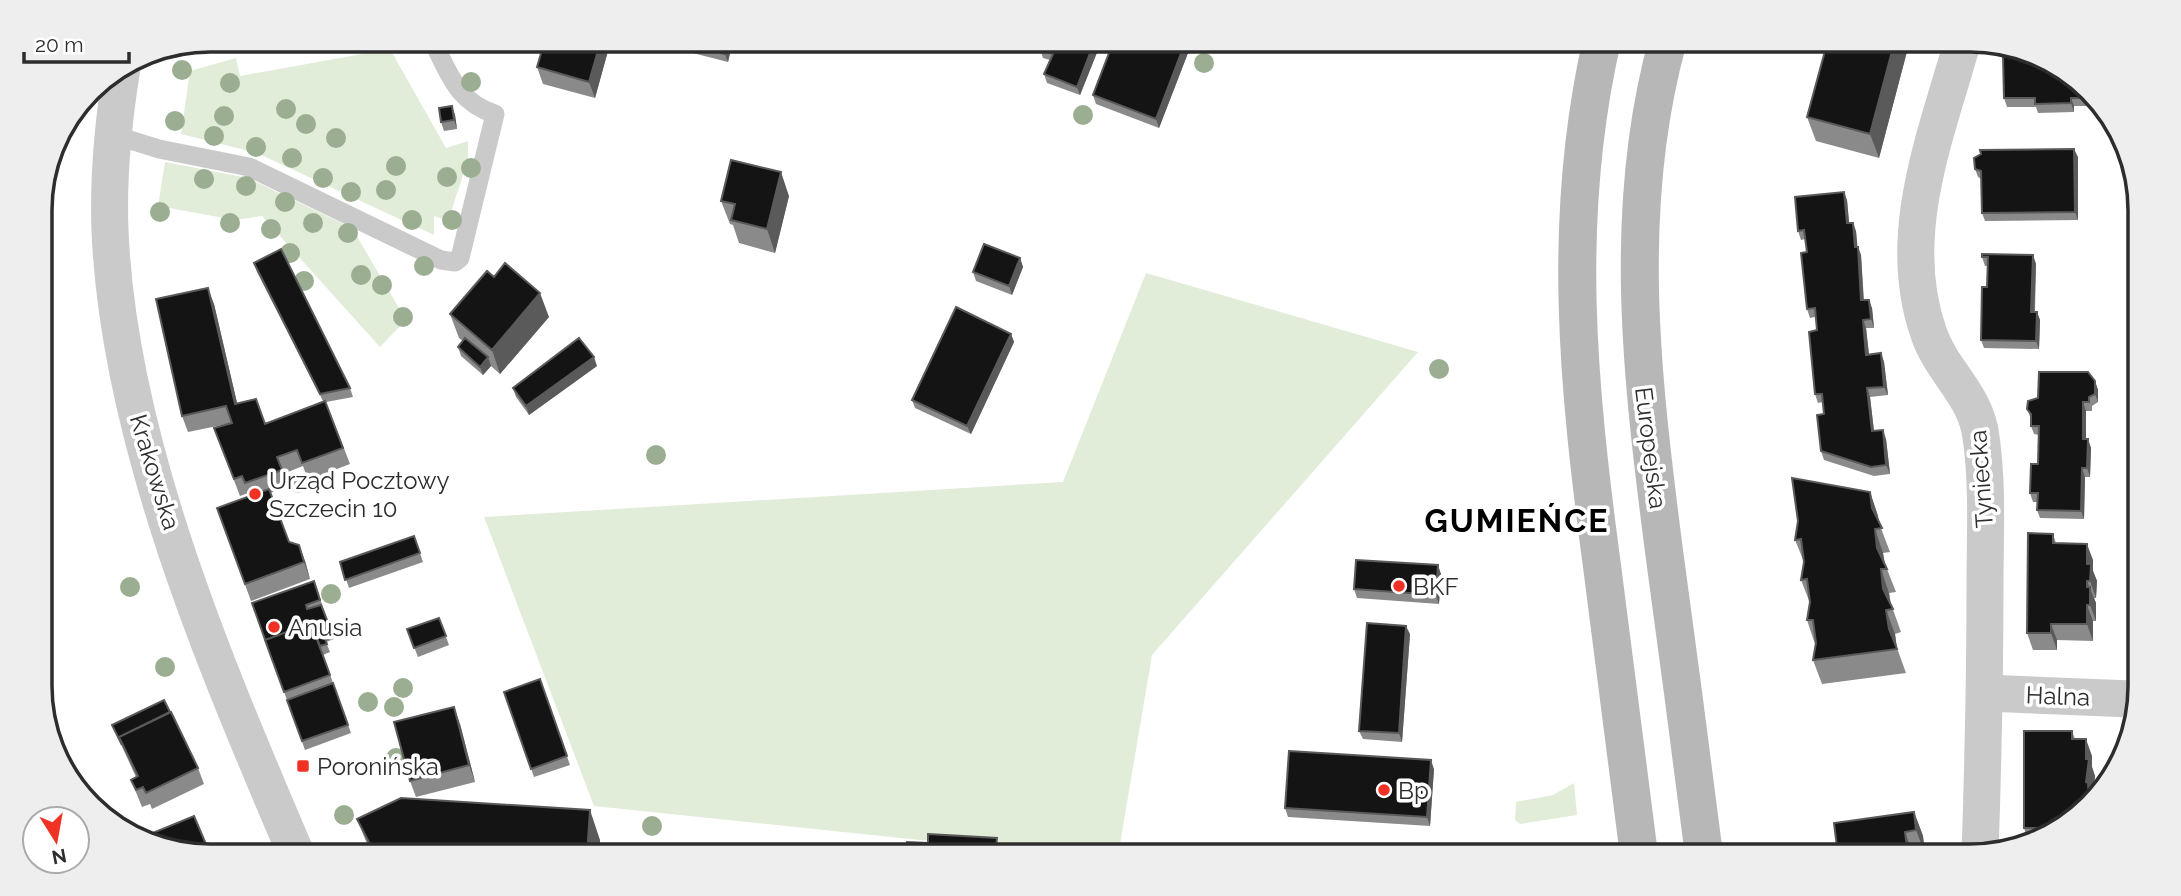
<svg xmlns="http://www.w3.org/2000/svg" width="2181" height="896" viewBox="0 0 2181 896" font-family="Raleway,sans-serif">
	<style>
		.green { fill: #e1ecd9 }
		.lines { fill: none; stroke-linecap: round; stroke-linejoin: round }
		.service { stroke: #cacaca; stroke-width: 19 }
		.minor { stroke: #cacaca; stroke-width: 37 }
		.secondary { stroke: #b7b7b7; stroke-width: 38 }
		.tree { fill: #9bae92 }
		.wall { fill: #8a8a8a }
		.shaded-wall { fill: #5a5a5a }
		.building { fill: #141414; stroke: #5a5a5a; stroke-width: 2 }
		.poi-dot { fill: #ef3224; stroke: #fff; stroke-width: 2.5 }
		.labels { text-anchor: middle; dominant-baseline: central; stroke-width: 7; stroke-linejoin: round; paint-order: stroke }
		.street-label { font-size: 24px; fill: #2d2d2d; stroke: #fff }
		.poi-label { font-size: 24px; fill: #2d2d2d; stroke: #fff; text-anchor: start }
		.district-label { font-size: 32px; font-weight: bold; letter-spacing: 2px; fill: #000; stroke: #fff }
		.rim { fill: none; stroke: #2d2d2d; stroke-width: 3.5 }
	</style>
	<rect width="100%" height="100%" fill="#fff"/>
	<!-- green -->
	<path class="green" d="M390 49 446 148 468 141V160L448 221 434 216V235L257 153 181 134 190 71 236 58 240 76Z
		M165 162 248 178 352 228 406 320 380 347 262 216 235 220 158 206Z
		M1146 273 1418 352 1152 655 1118 856H1073L594 806 484 517 1063 482Z
		M1574 783 1577 815 1520 824 1515 820 1516 802 1553 795Z"/>
	<g class="lines">
		<!-- service -->
		<path class="service" d="M111 134 159 149 249 167 441 260 455 262 460 258 495 114C457 102 449 73 432 40"/>
		<!-- minor -->
		<path class="minor" d="M1963 40C1936 136 1894 236 1929 334 1942 372 1976 395 1981 437 1988 486 1985 536 1985 585 1985 675 1983 765 1980 855
			M122 68C113 122 108 176 110 231 119 441 215 664 297 856
			M1985 693 2132 699"/>
		<!-- secondary -->
		<path class="secondary" d="M1602 40C1561 219 1578 387 1602 566 1615 663 1627 759 1639 855
			M1668 40C1621 209 1642 380 1664 551 1678 652 1691 754 1704 855"/>
	</g>
	<!-- trees -->
	<g class="tree">
		<circle cx="1204" cy="63" r="10"/>
		<circle cx="182" cy="70" r="10"/>
		<circle cx="471" cy="82" r="10"/>
		<circle cx="230" cy="83" r="10"/>
		<circle cx="286" cy="109" r="10"/>
		<circle cx="1083" cy="115" r="10"/>
		<circle cx="224" cy="116" r="10"/>
		<circle cx="175" cy="121" r="10"/>
		<circle cx="306" cy="124" r="10"/>
		<circle cx="214" cy="136" r="10"/>
		<circle cx="336" cy="138" r="10"/>
		<circle cx="256" cy="147" r="10"/>
		<circle cx="292" cy="158" r="10"/>
		<circle cx="396" cy="166" r="10"/>
		<circle cx="471" cy="168" r="10"/>
		<circle cx="447" cy="177" r="10"/>
		<circle cx="323" cy="178" r="10"/>
		<circle cx="204" cy="179" r="10"/>
		<circle cx="246" cy="186" r="10"/>
		<circle cx="386" cy="190" r="10"/>
		<circle cx="351" cy="192" r="10"/>
		<circle cx="285" cy="202" r="10"/>
		<circle cx="160" cy="212" r="10"/>
		<circle cx="412" cy="220" r="10"/>
		<circle cx="452" cy="220" r="10"/>
		<circle cx="230" cy="223" r="10"/>
		<circle cx="313" cy="223" r="10"/>
		<circle cx="271" cy="229" r="10"/>
		<circle cx="348" cy="233" r="10"/>
		<circle cx="290" cy="253" r="10"/>
		<circle cx="424" cy="266" r="10"/>
		<circle cx="361" cy="275" r="10"/>
		<circle cx="304" cy="281" r="10"/>
		<circle cx="382" cy="285" r="10"/>
		<circle cx="403" cy="317" r="10"/>
		<circle cx="1439" cy="369" r="10"/>
		<circle cx="656" cy="455" r="10"/>
		<circle cx="298" cy="483" r="10"/>
		<circle cx="130" cy="587" r="10"/>
		<circle cx="331" cy="594" r="10"/>
		<circle cx="165" cy="667" r="10"/>
		<circle cx="403" cy="688" r="10"/>
		<circle cx="368" cy="702" r="10"/>
		<circle cx="394" cy="707" r="10"/>
		<circle cx="396" cy="758" r="10"/>
		<circle cx="344" cy="815" r="10"/>
		<circle cx="652" cy="826" r="10"/>
	</g>
	<!-- wall -->
	<path class="wall" d="M611 40 595 98 543 84 537 67Z
		M670 40H733L728 62 673 48Z
		M744 40H763L762 45Z
		M1102 40 1080 95 1047 83 1044 74 1050 60 1043 58 1040 49Z
		M1193 40 1159 128 1096 104 1093 95Z
		M1910 40 1879 158 1816 141 1807 117Z
		M2034 55 2099 99 2102 106H2074V112L2038 113 2036 107H2007L2004 98Z
		M452 106 455 115 457 129 444 131 441 122Z
		M2078 157V220L1985 221 1982 213 1981 179 1978 177 1975 169Z
		M789 196 775 253 739 243 733 225 730 224 721 201Z
		M1847 200 1849 223 1856 231 1857 247 1861 255 1864 300 1872 308 1874 328H1866L1869 355 1881 353 1884 362 1888 395 1870 397 1874 431 1886 439 1890 474 1874 476 1824 460 1821 451 1824 414 1823 402 1818 403 1815 394 1817 330 1815 317 1810 318 1807 309V252L1805 239 1801 240 1798 231Z
		M2033 255 2036 264 2035 312H2037L2040 320 2039 349 1984 348 1981 340 1987 287 1988 266H1985L1982 257Z
		M1020 258 1023 267 1012 295 976 281 973 272Z
		M254 263 350 388 353 397 326 402 350 464 308 480 303 466 283 474 288 487 270 493 289 542 305 561 310 579 251 601 217 508 249 496 248 493 240 496 214 428 232 423 188 432 182 416 214 304 237 403 265 424 323 401 257 272Z
		M494 277 549 317 500 374 491 366 483 375 461 356 458 347 463 341 459 338 450 314Z
		M1011 334 1014 342 971 434 915 408 912 400Z
		M597 366 529 415 516 397 513 388Z
		M2095 381 2098 390V402L2092 406V411H2086V439H2088L2091 448 2090 477H2085L2084 519 2040 518 2037 510V502H2033L2030 493 2038 464 2039 435 2034 434 2031 426V419L2027 409 2038 398Z
		M42 474 48 491 42 494Z
		M1870 492 1878 516 1879 523 1890 552 1883 553 1885 564 1896 592 1889 593 1891 604 1901 632 1895 634 1897 648 1906 673 1822 684 1813 660 1815 644 1807 620 1810 603 1801 580 1804 562 1795 540 1798 521Z
		M2053 534 2056 543 2093 560V571L2097 581 2096 598H2094L2096 603V621H2093V641L2057 640V650H2033L2027 633Z
		M414 536 423 562 349 588 340 562Z
		M1441 574 1439 604 1357 598 1354 589Z
		M314 581 334 639 326 642 330 652 323 655 351 733 305 750 252 603Z
		M439 618 449 645 418 657 407 629Z
		M1410 634 1402 742 1363 739 1359 731Z
		M540 679 570 765 534 777 504 692Z
		M460 724 475 782 416 797 410 781Z
		M112 725 198 768 204 784 152 809 150 804 142 807 131 780 136 777Z
		M2072 731 2075 739 2092 756V767L2095 776 2093 794 2074 821 2027 838 2024 828Z
		M1434 769 1430 826 1288 817 1285 808Z
		M1914 812 1923 836 1925 854 1913 855H1838Z
		M357 819 600 840 599 856H372Z"/>
	<!-- shaded-wall -->
	<path class="shaded-wall" d="M601 40H611L595 98 589 82Z
		M728 40H733L728 62 725 54Z
		M1095 40H1102L1080 95 1077 87Z
		M1186 40H1193L1159 128 1156 119Z
		M1895 40H1910L1879 158 1870 134Z
		M2071 98 2074 106V112L2071 103Z
		M452 106 455 115 457 129 454 120Z
		M2074 149 2078 157V220L2075 212Z
		M781 172 789 196 775 253 767 229Z
		M1844 192 1847 200 1850 232 1847 223Z
		M1853 223 1856 231 1858 252V247L1861 255 1864 309 1861 300Z
		M2033 255 2036 264 2034 320 2031 312Z
		M1020 258 1023 267 1012 295 1009 286Z
		M208 288 214 304 241 420 235 404Z
		M540 293 549 317 500 374 492 350Z
		M1869 300 1872 308 1874 328 1871 319Z
		M2037 312 2040 320 2039 349 2036 341Z
		M1863 320 1866 328 1870 364 1866 355Z
		M1011 334 1014 342 971 434 967 426Z
		M1881 353 1884 362 1888 395 1884 387Z
		M488 357 491 366 483 375 480 367Z
		M594 357 597 366 529 415 526 406Z
		M2095 381 2098 390V402L2095 394Z
		M1867 388 1870 397 1875 440 1872 431Z
		M2083 402 2086 411V448L2083 439Z
		M1883 430 1886 439 1890 474 1886 465Z
		M2088 439 2091 448 2090 477 2087 468Z
		M2082 468 2085 477 2084 519 2081 511Z
		M1870 492 1878 516 1880 531 1872 508Z
		M1875 529 1883 553 1886 571 1877 548Z
		M2087 544 2093 560V571L2097 581 2096 598 2090 581 2087 564Z
		M299 545 305 561 310 579 304 562Z
		M1438 565 1441 574 1439 604 1436 595Z
		M1881 569 1889 593 1891 609 1883 589Z
		M2087 581 2096 603V621L2090 605Z
		M2087 605 2093 621V641L2087 624Z
		M1886 610 1895 634 1897 649 1889 629Z
		M2051 624 2057 640V650L2051 633Z
		M1406 626 1410 634 1402 742 1399 733Z
		M454 707 460 724 475 782 469 765Z
		M2086 739 2092 756V767L2095 776 2093 794 2089 800V789L2086 782Z
		M1431 760 1434 769 1430 826 1427 817Z
		M590 810 600 840 599 856H587Z
		M1914 812 1923 836 1925 854 1916 830Z
		M1905 832 1913 855H1908Z"/>
	<!-- building -->
	<path class="building" d="M545 40H601L589 82 537 67Z
		M671 40H728L725 54Z
		M1044 40H1095L1077 87 1044 74 1053 54 1040 49Z
		M1114 40H1186L1156 119 1093 95Z
		M1828 40H1895L1870 134 1807 117Z
		M2034 55 2097 98H2071V103L2035 104V98H2004L2003 56Z
		M452 106 454 120 441 122 439 108Z
		M2074 149 2075 212 1982 213 1981 171 1975 169 1974 158 1981 154 1980 150Z
		M731 160 781 172 767 229 731 220 735 204 721 201Z
		M1844 192 1847 223H1853L1855 247H1858L1861 300H1869L1871 319 1863 320 1866 355 1881 353 1884 387 1867 388 1872 431 1883 430 1886 465 1871 467 1821 451 1817 415 1824 414 1822 394H1815L1809 332 1817 330 1815 308 1807 309 1801 253 1807 252 1804 230 1798 231 1795 197Z
		M984 244 1020 258 1009 286 973 272Z
		M281 249 350 388 320 394 254 263Z
		M1982 254 2033 255 2031 312H2037L2036 341 1981 340 1982 287H1987L1988 257H1982Z
		M505 263 540 293 492 350 450 314 487 271 494 277Z
		M208 288 235 404 256 399 265 424 325 401 343 448 302 463 297 450 277 457 282 470 245 483 242 476 234 479 214 428 232 423 226 406 182 416 156 299Z
		M956 307 1011 334 967 426 912 400Z
		M465 338 488 357 480 367 458 347Z
		M579 338 594 357 526 406 513 388Z
		M2039 372H2088L2095 381V394L2089 397V402H2083V439H2088L2087 468H2082L2081 511 2037 510 2038 493H2030L2031 464H2038L2039 426H2031V414L2027 409 2028 401 2038 398Z
		M1792 478 1870 492 1872 508 1882 528 1875 529 1877 548 1887 569H1881L1883 589 1893 609 1886 610 1889 629 1897 649 1813 660 1816 643 1813 620H1807L1810 602 1807 579 1801 580 1804 562 1801 539 1795 540 1798 521Z
		M269 489 289 542 299 545 304 562 245 584 217 508Z
		M2028 533 2053 534V543L2087 544V564H2091L2090 581H2087V587H2090V605H2087V624H2051V633H2027Z
		M414 536 420 553 345 580 340 562Z
		M1356 560 1438 565 1436 595 1354 589Z
		M314 581 320 600 306 605 307 609 321 605 331 630 323 633 327 644 320 646 311 623 265 640 268 648 252 603Z
		M439 618 446 636 414 648 407 629Z
		M311 623 330 675 284 692 265 640Z
		M1367 623 1406 626 1399 733 1359 731Z
		M540 679 567 756 531 769 504 692Z
		M333 683 348 725 302 741 287 700Z
		M164 700 170 712 119 737 122 745 112 725Z
		M454 707 469 765 410 781 394 722Z
		M171 712 198 768 146 793 143 787 136 790 131 780 138 776 119 737Z
		M2024 731H2072V739H2086V759H2089L2086 782 2088 783 2089 799H2085V805L2075 819 2070 818V822L2054 828H2024Z
		M1289 751 1431 760 1427 817 1285 808Z
		M401 798 590 810 587 856H527V853L412 845 390 856H376L357 819Z
		M1914 812 1916 830 1905 832 1908 855H1838L1834 823Z
		M194 816 211 856 160 847 155 832Z
		M928 834 997 838 996 848 1017 849 1016 856H906L907 842 928 843Z
		M1161 849 1230 854 1229 856H1161Z"/>
	<!-- markers -->
	<g class="poi-dot">
		<circle cx="255" cy="494" r="7"/>
		<circle cx="1399" cy="586" r="7"/>
		<circle cx="274" cy="627" r="7"/>
		<rect x="296" y="759" width="14" height="14" rx="3.5"/>
		<circle cx="1384" cy="790" r="7"/>
	</g>
	<g class="labels">
		<!-- street labels -->
		<g class="street-label">
			<text transform="translate(1651 448) rotate(83)">Europejska</text>
			<text transform="translate(155 472) rotate(73)">Krakowska</text>
			<text transform="translate(1981 479) rotate(-94)">Tyniecka</text>
			<text transform="translate(2058 696) rotate(2)">Halna</text>
		</g>
		<!-- poi labels -->
		<g class="poi-label">
			<text x="269" y="480">Urząd Pocztowy<tspan x="269" dy="28">Szczecin 10</tspan></text>
			<text x="1413" y="586">BKF</text>
			<text x="288" y="627">Anusia</text>
			<text x="317" y="766">Poronińska</text>
			<text x="1398" y="790">Bp</text>
		</g>
		<!-- district labels -->
		<g class="district-label">
			<text x="1517" y="520">GUMIEŃCE</text>
		</g>
	</g>
	<!-- crop -->
	<path d="M0 0H2181V896H0ZM210 52H1970A158 158 0 0 1 2128 210V686A158 158 0 0 1 1970 844H210A158 158 0 0 1 52 686V210A158 158 0 0 1 210 52Z" fill="#eee" fill-rule="evenodd"/>
	<path class="rim" d="M210 52H1970A158 158 0 0 1 2128 210V686A158 158 0 0 1 1970 844H210A158 158 0 0 1 52 686V210A158 158 0 0 1 210 52Z"/>
	<!-- north arrow -->
	<g transform="translate(56 840) rotate(169)"><circle r="33" fill="#ffffff" stroke="#ababab" stroke-width="2"/>
	<path d="M0-5L12 26L0 18L-12 26Z" fill="#ef3224"/>
	<text y="-10" font-size="19" font-weight="bold" text-anchor="middle" fill="#2d2d2d">N</text>
	</g>
	<!-- scale -->
	<path d="M24 52v10h105v-10" fill="none" stroke="#2d2d2d" stroke-width="3.5"/>
	<text x="35" y="52" font-size="21" fill="#2d2d2d" stroke="#ffffff" stroke-width="5" paint-order="stroke">20 m</text>
</svg>
